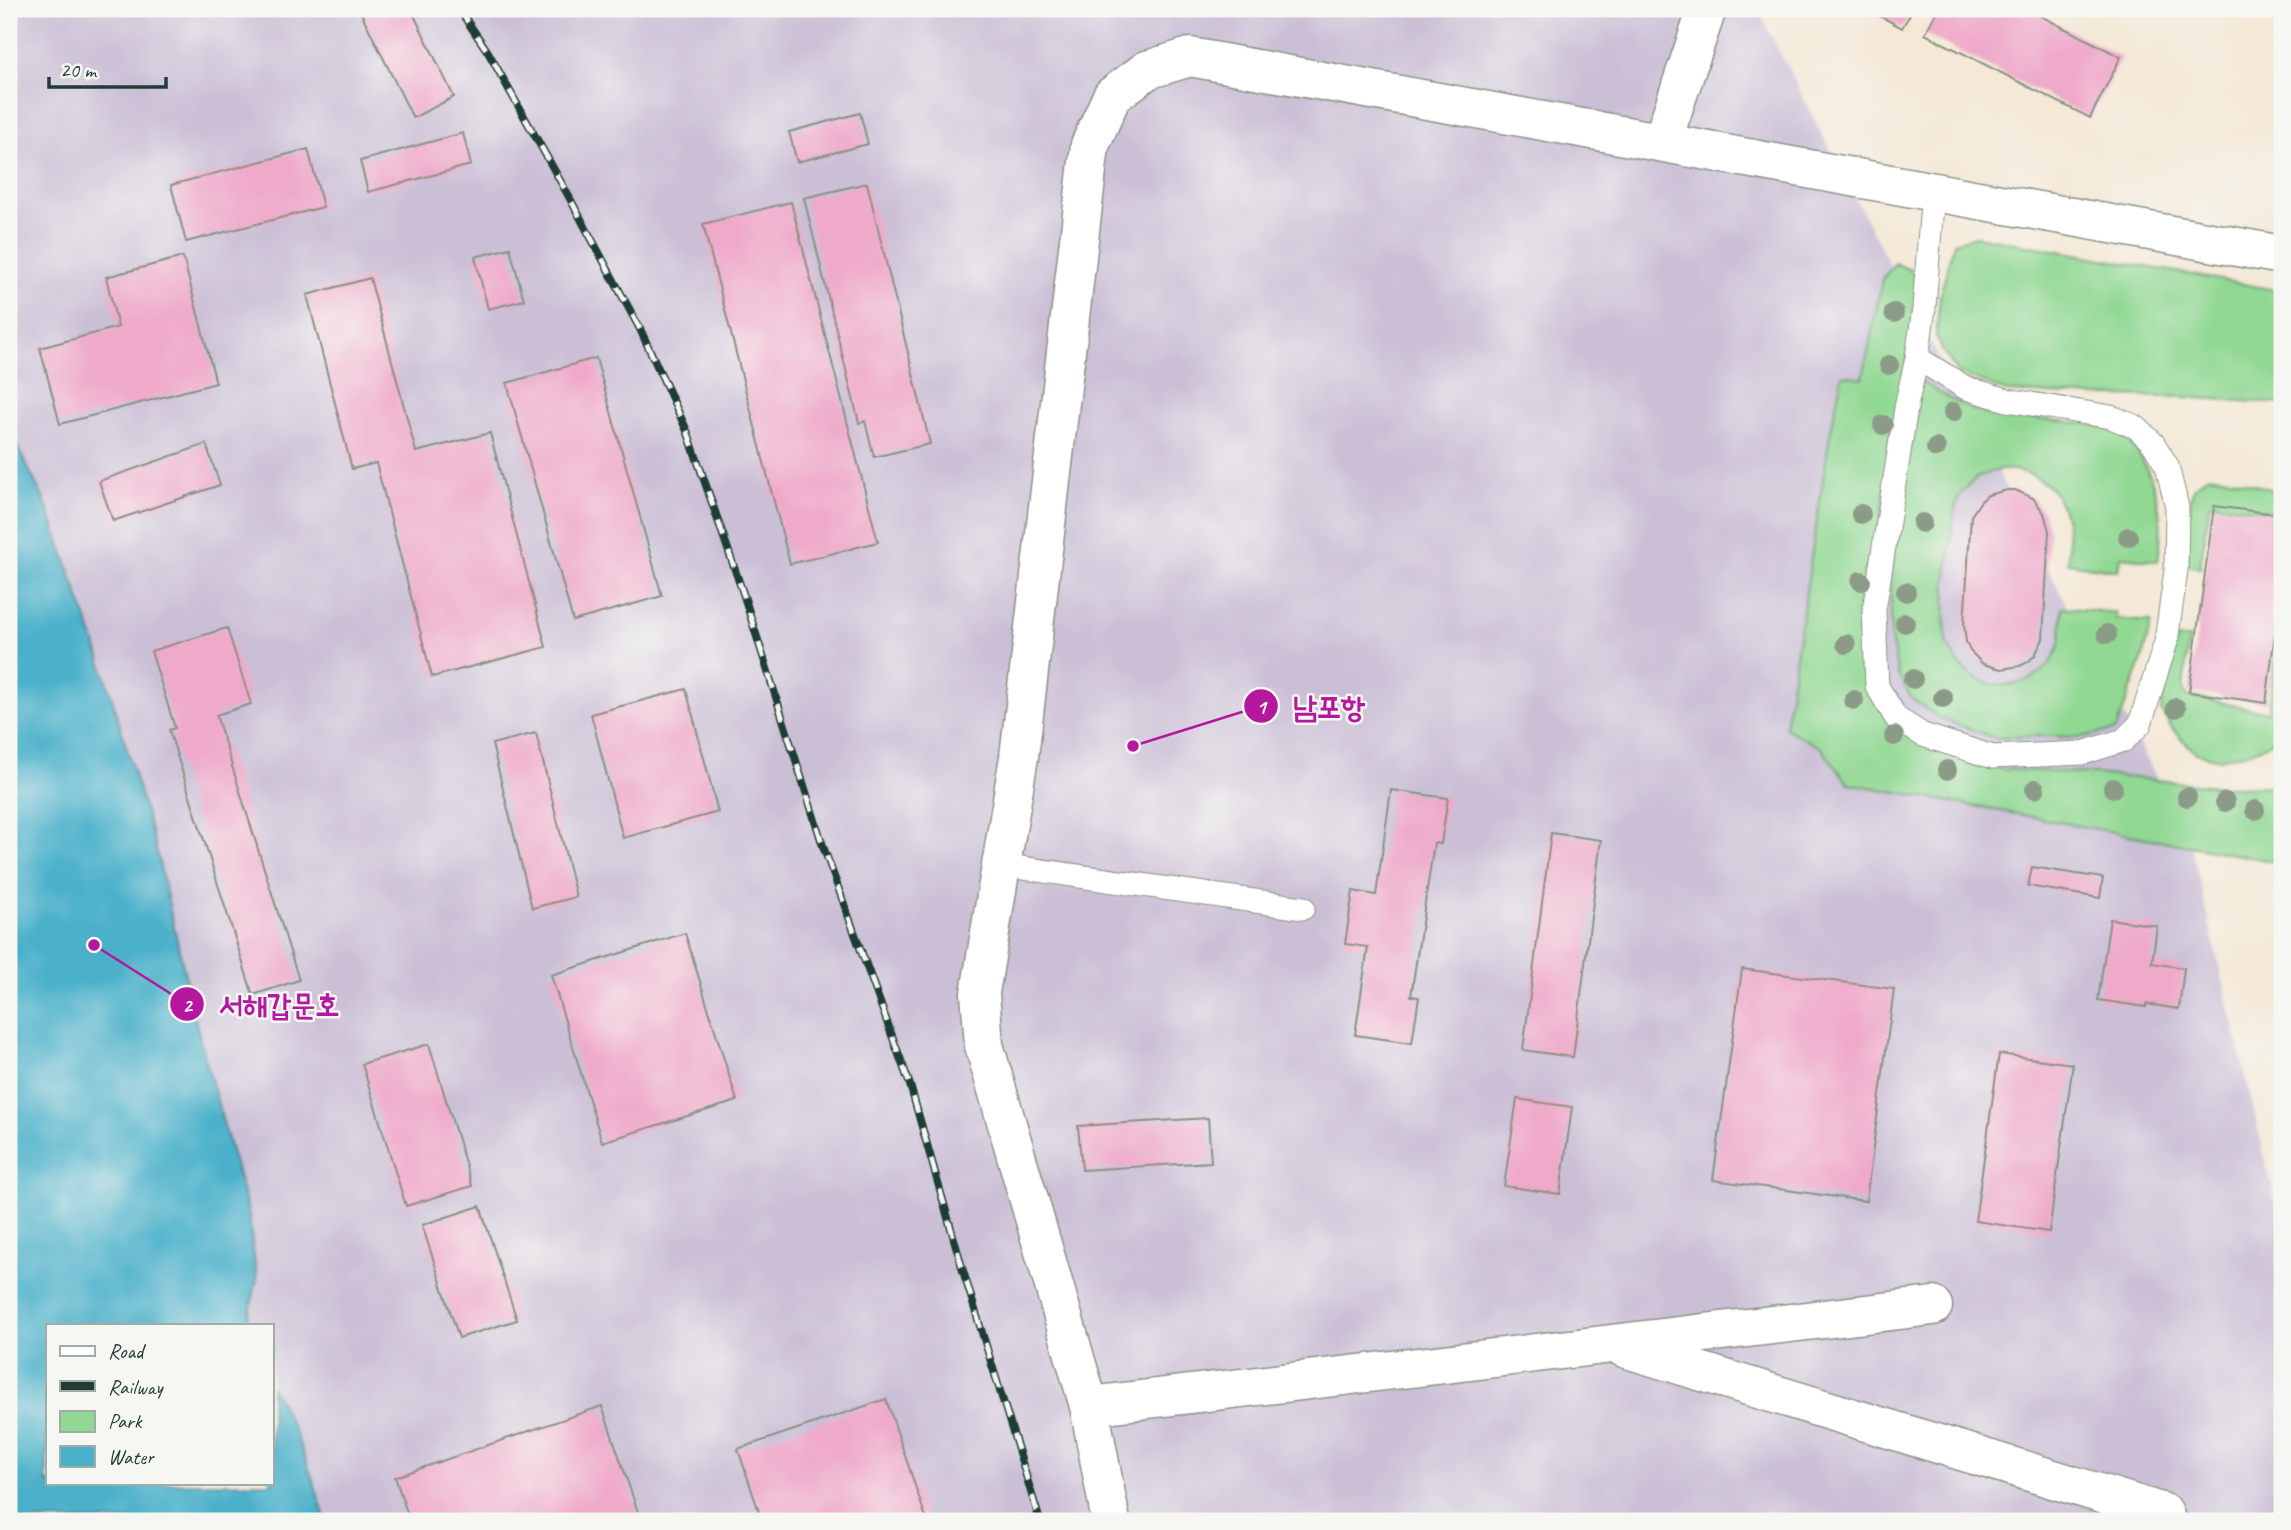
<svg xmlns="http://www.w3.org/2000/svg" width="2291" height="1530" viewBox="0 0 2291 1530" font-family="Caveat,'Poor Story',sans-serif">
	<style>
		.industrial { fill: #cbbfd6 }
		.green { fill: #91d893; stroke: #588a64; stroke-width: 2 }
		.water { fill: #4bb1ca; stroke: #35777f; stroke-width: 2 }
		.building { fill: #efaaca }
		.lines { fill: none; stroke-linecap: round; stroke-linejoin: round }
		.lane-casing { stroke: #8a9285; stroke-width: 25 }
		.street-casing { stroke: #8a9285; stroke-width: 41 }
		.lane { stroke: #fff; stroke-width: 23 }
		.street { stroke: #fff; stroke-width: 38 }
		.rail-casing { stroke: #1f3d34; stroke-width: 8 }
		.rail { stroke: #f6f6f2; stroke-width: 5; stroke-dasharray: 16; stroke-linecap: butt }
		.tree { fill: #8c9b87 }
		.leader { fill: none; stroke: #b5179e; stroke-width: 2.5 }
		.callout-dot { fill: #b5179e; stroke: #f6f6f2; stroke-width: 2.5 }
		.mark-label { font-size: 21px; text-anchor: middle; font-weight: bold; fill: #fff }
		.callout-label { font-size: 30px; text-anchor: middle; font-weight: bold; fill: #b5179e; stroke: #f6f6f2; stroke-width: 5; stroke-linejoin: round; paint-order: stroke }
	</style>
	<rect width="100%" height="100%" fill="#f6f6f2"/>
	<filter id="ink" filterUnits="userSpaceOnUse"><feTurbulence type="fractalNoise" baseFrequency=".0143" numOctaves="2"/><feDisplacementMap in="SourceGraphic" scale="14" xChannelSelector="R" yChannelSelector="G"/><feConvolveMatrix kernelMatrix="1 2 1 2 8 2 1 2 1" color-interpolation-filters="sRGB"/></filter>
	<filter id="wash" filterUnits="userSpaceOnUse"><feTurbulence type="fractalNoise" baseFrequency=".00686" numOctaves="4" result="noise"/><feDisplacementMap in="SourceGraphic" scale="28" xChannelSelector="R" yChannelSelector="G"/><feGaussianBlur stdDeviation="1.57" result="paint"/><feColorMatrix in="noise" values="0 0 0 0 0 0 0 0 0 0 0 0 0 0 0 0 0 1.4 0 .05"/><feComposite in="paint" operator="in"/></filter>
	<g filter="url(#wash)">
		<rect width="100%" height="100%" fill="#f4e8d6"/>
		<!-- industrial -->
		<path class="industrial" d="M9 9H1757L2190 842 2282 1230V1521H326L309 1465 289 1417 271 1387V1325H247L257 1279 248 1211 201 1044 155 845 98 651 46 504 9 430Z"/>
		<!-- green -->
		<path class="green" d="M1976 236 2282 291V404L2183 397 2089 396 2007 392 1958 373 1942 350 1936 335 1940 296 1954 242Z
			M1895 263 1912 271 1919 288 1863 621 1861 648 1869 684 1931 747 2002 769 2095 774 2226 787 2282 786V863L1848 783 1821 748 1785 728 1829 441 1842 375 1863 378 1882 280Z
			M1920 381C1942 394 1967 411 1992 415 2024 420 2100 418 2124 438 2134 446 2143 460 2148 472 2161 500 2163 531 2158 561L2120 557 2118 571 2068 563C2068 540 2069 514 2055 494 2031 462 1978 460 1958 499 1956 503 1955 510 1954 514 1951 544 1939 623 1949 647 1968 693 2024 698 2053 659 2063 645 2062 625 2062 607L2116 613V619L2151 622 2142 660 2116 730 2081 737 2038 736 1995 738 1939 718 1912 699 1898 675 1891 638V585L1898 509Z
			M2208 475 2237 479 2282 493V513L2210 503 2200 568 2188 565 2185 536 2193 488Z
			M2282 610V736L2258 749 2220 759 2196 753 2173 730 2161 711 2165 681 2178 638H2189L2183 689 2187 696 2268 712Z"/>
		<!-- water -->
		<path class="water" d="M9 430 46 504 98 651 155 845 201 1044 248 1211 257 1279 247 1325H47V1483H271V1387C297 1430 312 1474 326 1521H9Z"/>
		<g id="blocks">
			<!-- building -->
			<path class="building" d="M359 9H411L454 97 413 118Z
				M1867 9H1913L1902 28Z
				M1938 9H2027L2121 57 2090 118 1925 34Z
				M860 113 868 144 797 162 789 132Z
				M463 133 471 165 368 192 360 161Z
				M308 149 323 207 186 242 171 185Z
				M867 183 930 444 874 457 865 421 859 423 804 198Z
				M791 202 878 542 790 564 703 224Z
				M510 248 524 300 488 309 475 257Z
				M183 257 216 383 60 424 40 348 118 327 106 277Z
				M370 278 416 452 490 433 546 647 432 677 376 463 352 469 307 295Z
				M596 358 662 596 573 621 507 383Z
				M206 444 220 485 113 521 99 481Z
				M2007 490H2015L2033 498 2044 513 2049 531 2043 639 2035 655 2028 662 2020 666 2001 669 1983 664 1970 651 1966 642 1964 624 1971 516 1981 501 1988 495Z
				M2214 506 2282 515V579L2266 703 2189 692Z
				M227 628 251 704 216 715 299 980 253 995 169 730 175 728 151 651Z
				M686 689 718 812 623 838 591 714Z
				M536 733 576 897 532 908 492 744Z
				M1391 790 1448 798 1441 844 1434 843 1411 996 1419 997 1412 1043 1355 1035 1368 947 1345 944 1353 891 1376 895Z
				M1551 833 1601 840 1573 1057 1523 1050Z
				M2032 867 2103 878 2100 898 2028 886Z
				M2110 919 2157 926 2152 963 2184 968 2179 1009 2146 1004V1007L2098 1000Z
				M685 933 737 1101 602 1142 551 975Z
				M1742 969 1894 989 1866 1201 1713 1180Z
				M429 1044 472 1186 406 1206 362 1064Z
				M1999 1054 2073 1064 2049 1232 1975 1221Z
				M1517 1099 1572 1107 1560 1194 1504 1186Z
				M1208 1118 1211 1162 1082 1170 1078 1126Z
				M480 1206 517 1320 459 1338 422 1225Z
				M886 1399 927 1521H762L738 1449Z
				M602 1406 641 1521H410L395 1477Z
				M2047 1515 2073 1520V1521H2046Z"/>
		</g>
	</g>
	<g filter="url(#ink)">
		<use href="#blocks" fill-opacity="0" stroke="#8a9285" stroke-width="2"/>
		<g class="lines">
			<!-- lane casing -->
			<g class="lane-casing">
				<path id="lane" d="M1917 358 1907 402 1874 610 1877 686 1896 718 1923 735 1993 757 2083 753 2124 740 2140 724 2166 642 2176 570 2177 507 2167 466 2153 443 2136 427 2111 417 2007 400 1966 388 1917 358 1924 308 1933 191
					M1001 865 1303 908"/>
			</g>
			<!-- street casing -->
			<g class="street-casing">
				<path id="street" d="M1662 142 1707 9
					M1624 1348 2164 1513 2166 1521
					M1089 1406 1933 1306
					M1111 1521 1089 1406 984 1045 980 993 1019 757 1090 145 1112 96 1147 70 1190 57 2282 255"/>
			</g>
			<!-- lane -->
			<use href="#lane" class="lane"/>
			<!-- street -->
			<use href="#street" class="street"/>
			<!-- rail casing -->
			<g class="rail-casing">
				<path id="rail" d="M459 9 488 52 567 193 640 329 688 433 744 596 824 849 910 1085 964 1274 1040 1521"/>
			</g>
			<!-- rail -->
			<use href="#rail" class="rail"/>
		</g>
		<!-- trees -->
		<g class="tree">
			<circle cx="1894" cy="313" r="10"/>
			<circle cx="1889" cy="365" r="10"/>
			<circle cx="1953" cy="412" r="10"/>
			<circle cx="1883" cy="425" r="10"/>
			<circle cx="1936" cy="448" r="10"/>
			<circle cx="1861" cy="514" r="10"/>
			<circle cx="1922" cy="523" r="10"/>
			<circle cx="2128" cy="537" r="10"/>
			<circle cx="1861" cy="581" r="10"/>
			<circle cx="1906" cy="592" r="10"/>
			<circle cx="1905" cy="623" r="10"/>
			<circle cx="2107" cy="634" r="10"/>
			<circle cx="1846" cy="644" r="10"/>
			<circle cx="1913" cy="679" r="10"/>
			<circle cx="1943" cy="698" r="10"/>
			<circle cx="1854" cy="700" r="10"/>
			<circle cx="2176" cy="708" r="10"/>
			<circle cx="1894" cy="736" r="10"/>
			<circle cx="1947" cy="770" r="10"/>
			<circle cx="2113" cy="788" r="10"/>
			<circle cx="2035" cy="789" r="10"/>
			<circle cx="2187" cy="797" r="10"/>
			<circle cx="2225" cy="802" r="10"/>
			<circle cx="2255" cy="810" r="10"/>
		</g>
	</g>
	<!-- callouts -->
	<path class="leader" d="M1133 746L1261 706M94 945L187 1004"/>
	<g class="callout-dot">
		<circle cx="1133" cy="746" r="7"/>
		<circle cx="94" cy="945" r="7"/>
		<circle cx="1261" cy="706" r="18"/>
		<circle cx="187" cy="1004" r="18"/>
	</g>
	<g class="mark-label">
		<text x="1261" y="714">1</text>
		<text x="187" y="1012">2</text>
	</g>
	<g class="callout-label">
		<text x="1329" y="717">남포항</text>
		<text x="279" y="1015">서해갑문호</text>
	</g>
	<!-- margin -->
	<rect width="2291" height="1530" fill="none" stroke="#f6f6f2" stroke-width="35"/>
	<!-- legend -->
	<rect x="46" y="1324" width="228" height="161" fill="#f6f6f2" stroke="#a0aca6" stroke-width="2"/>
	<rect x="60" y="1346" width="35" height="10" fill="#ffffff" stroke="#a0aca6" stroke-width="2"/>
	<text x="108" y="1358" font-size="21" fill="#1f3d34">Road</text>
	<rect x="60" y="1381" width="35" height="10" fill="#1f3d34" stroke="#a0aca6" stroke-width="2"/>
	<text x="108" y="1394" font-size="21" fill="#1f3d34">Railway</text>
	<rect x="60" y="1411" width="35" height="21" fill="#91d893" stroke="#a0aca6" stroke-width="2"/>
	<text x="108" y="1428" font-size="21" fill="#1f3d34">Park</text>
	<rect x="60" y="1446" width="35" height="21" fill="#4bb1ca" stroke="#a0aca6" stroke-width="2"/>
	<text x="108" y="1464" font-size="21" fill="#1f3d34">Water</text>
	<!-- scale -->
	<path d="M49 77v10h117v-10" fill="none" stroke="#1f3d34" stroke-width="3.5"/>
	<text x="60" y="77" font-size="21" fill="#1f3d34" stroke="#f6f6f2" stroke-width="5" paint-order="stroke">20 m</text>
</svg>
